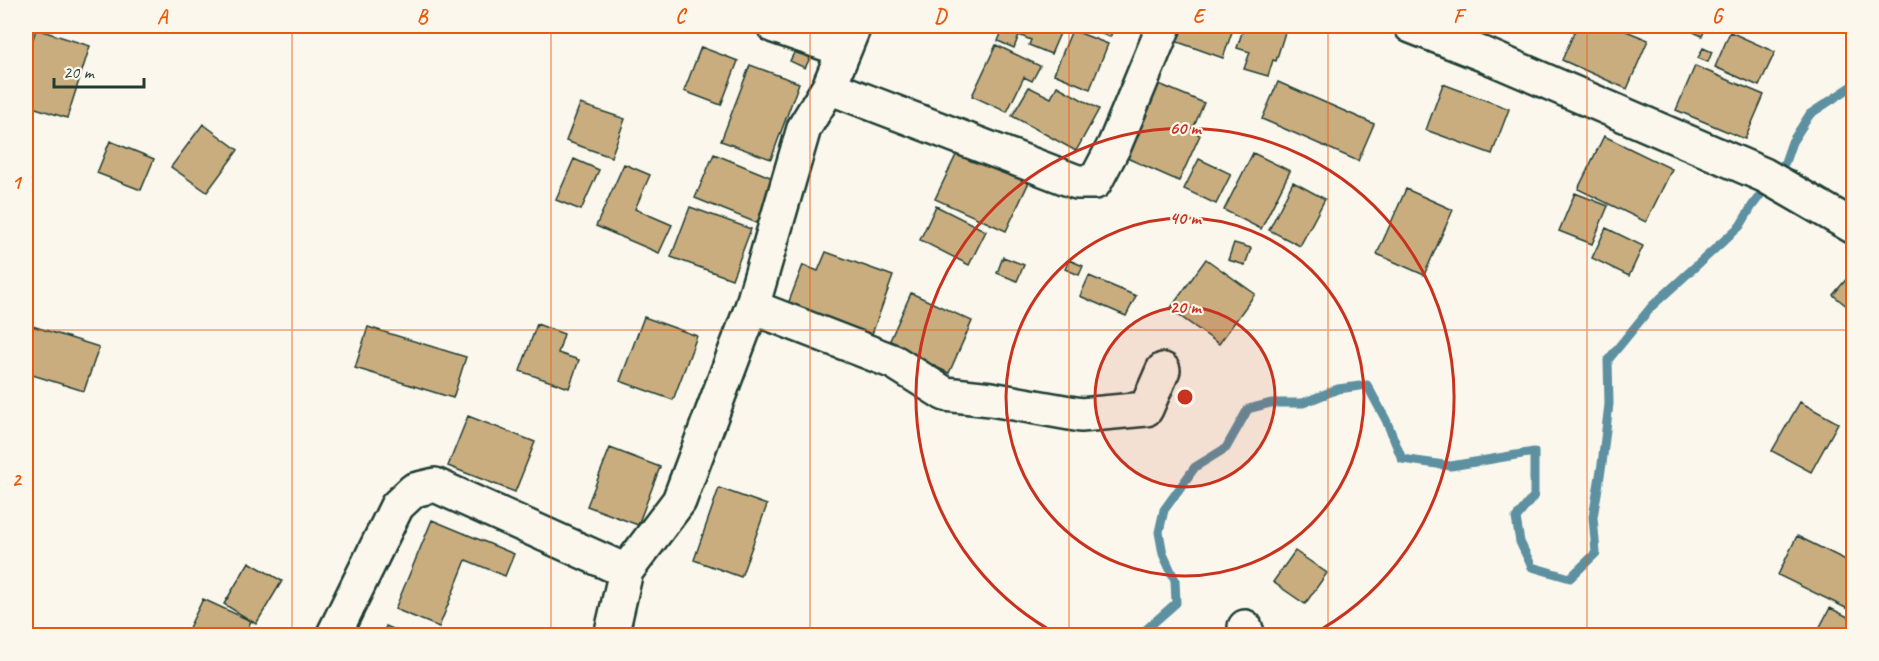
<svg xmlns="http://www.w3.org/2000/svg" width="1879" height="661" viewBox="0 0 1879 661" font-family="Caveat,sans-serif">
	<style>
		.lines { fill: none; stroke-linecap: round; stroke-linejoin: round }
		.stream { stroke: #5d90a0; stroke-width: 9 }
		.building { fill: #caad7f; stroke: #1f3d34; stroke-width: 1.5 }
		.minor-casing { stroke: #1f3d34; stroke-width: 38 }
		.minor { stroke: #fbf7ec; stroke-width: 33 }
		.grid { fill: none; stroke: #e8590c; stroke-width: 1.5; stroke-opacity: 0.55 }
		.ring { fill: none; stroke: #c8321e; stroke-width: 3 }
		.centre { fill: #c8321e; stroke: #fbf7ec; stroke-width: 3 }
		.ring-label { font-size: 18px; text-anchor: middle; font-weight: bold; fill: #c8321e; stroke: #fbf7ec; stroke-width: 4.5; stroke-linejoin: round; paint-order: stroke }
		.neatline { fill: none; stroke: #e8590c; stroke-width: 2 }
		.grid-label { font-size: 20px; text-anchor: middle; font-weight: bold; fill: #e8590c }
	</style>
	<rect width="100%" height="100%" fill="#fbf7ec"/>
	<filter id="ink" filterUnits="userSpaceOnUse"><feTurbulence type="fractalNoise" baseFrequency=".0167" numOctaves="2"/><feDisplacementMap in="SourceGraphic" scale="12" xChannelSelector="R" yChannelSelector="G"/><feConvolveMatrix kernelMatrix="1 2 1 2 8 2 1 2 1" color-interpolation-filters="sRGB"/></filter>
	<g filter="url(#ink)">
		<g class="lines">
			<!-- stream -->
			<path class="stream" d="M1135 636 1142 633 1176 603 1175 580 1163 554 1159 532 1164 510 1195 467 1226 448 1248 409 1271 403H1303L1338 389 1367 385 1386 420 1402 459 1451 466 1534 452V496L1516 518 1520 542 1532 567 1570 578 1596 553 1593 517 1602 464 1609 404 1608 360 1652 306 1740 226 1752 206 1785 162 1792 142 1810 114 1854 85"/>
		</g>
		<!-- building -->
		<path class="building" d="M1004 26H1047L1061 31 1051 54 1029 45 1031 40 1019 35 1014 48 998 41Z
			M1080 26H1115L1110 37Z
			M1181 26H1234L1223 58 1175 41Z
			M1244 26H1287L1276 61 1273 60 1268 76 1244 69 1250 52 1237 48Z
			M1577 26H1614L1648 40 1627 89 1562 60Z
			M1680 26H1701L1706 28 1702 36Z
			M36 29 90 46 67 118 26 105V62Z
			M1072 30 1108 44 1090 89 1054 74Z
			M1730 32 1775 52 1759 86 1715 67Z
			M798 45 813 52 805 68 790 61Z
			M996 45 1040 66 1032 81 1024 77 1007 112 972 96Z
			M701 47 738 61 721 105 684 91Z
			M1703 48 1712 52 1708 62 1698 58Z
			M750 65 799 83 771 159 721 141Z
			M1695 66 1764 95 1745 139 1676 110Z
			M1278 82 1374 124 1358 161 1262 119Z
			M1159 84 1204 103 1192 131 1200 135 1179 181 1127 158Z
			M1443 84 1509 109 1492 154 1426 130Z
			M1057 86 1099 109 1076 151 1012 116 1029 87 1051 98Z
			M580 104 625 119 611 157 566 141Z
			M203 124 238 150 207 192 171 167Z
			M1604 136 1672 169 1646 222 1578 189Z
			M110 141 154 159 141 190 97 173Z
			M959 149 1029 182 1006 231 935 199Z
			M1253 153 1290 171 1261 229 1224 210Z
			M714 154 775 179 757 223 695 198Z
			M574 159 599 170 581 210 556 200Z
			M1199 159 1231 174 1216 204 1184 189Z
			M624 164 650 175 635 209 672 225 659 253 596 226Z
			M1293 182 1325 199 1300 246 1269 230Z
			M1406 189 1453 210 1424 275 1377 254Z
			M1575 193 1608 206 1592 244 1559 231Z
			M936 206 986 231 969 265 920 240Z
			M690 207 751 229 732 279 671 257Z
			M1606 228 1643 246 1629 276 1592 258Z
			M1234 243 1251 248 1245 265 1228 260Z
			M826 252 893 276 872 334 788 304 803 265 818 271Z
			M1003 257 1024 265 1017 281 997 273Z
			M1206 259 1255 294 1219 344 1170 309Z
			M1069 260 1083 266 1079 275 1065 269Z
			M1854 270V312L1833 295Z
			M1089 276 1136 296 1126 316 1080 296Z
			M911 293 972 321 949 373 888 345Z
			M644 317 697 336 673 400 620 381Z
			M26 324 99 347 84 391 26 373Z
			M537 324 564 334 558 353 579 360 569 388 520 371Z
			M368 327 466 357 453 398 355 368Z
			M1800 402 1838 423 1811 472 1772 451Z
			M468 416 535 442 515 492 448 466Z
			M610 448 660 467 638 525 587 506Z
			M719 488 767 505 741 577 694 560Z
			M432 520 514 554 505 576 466 560 439 627 395 609Z
			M1797 536 1854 564V612L1778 575Z
			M1295 551 1327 573 1305 604 1273 582Z
			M249 562 282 581 256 624 224 604Z
			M203 599 251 621 244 636H185Z
			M1830 608 1854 620V636H1815Z
			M386 626 410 636H382Z
			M1409 631 1425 636H1408Z"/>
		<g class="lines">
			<!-- minor casing -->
			<g class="minor-casing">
				<path id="minor" d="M774 26 844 50
					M1411 26 1485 55 1764 175 1854 227
					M829 87 1077 182H1095L1115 144 1164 26
					M752 307 894 362 945 394 991 399 1081 415 1146 409 1163 370
					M1245 627 1248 636
					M333 636 397 506 414 490 435 485 626 571
					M611 636 626 571 679 501 752 307 804 128 829 87 854 26"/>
			</g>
			<!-- minor -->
			<use href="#minor" class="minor"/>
		</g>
	</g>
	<!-- grid -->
	<path class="grid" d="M292 26V636M551 26V636M810 26V636M1069 26V636M1328 26V636M1587 26V636M26 330H1854"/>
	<!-- distance rings -->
	<circle cx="1185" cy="397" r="90" fill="#c8321e" fill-opacity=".12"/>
	<g class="ring">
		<circle cx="1185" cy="397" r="90"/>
		<circle cx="1185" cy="397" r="179"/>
		<path d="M1059 635A269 269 0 1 1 1311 635"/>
	</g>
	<circle cx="1185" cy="397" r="9" class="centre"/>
	<g class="ring-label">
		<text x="1185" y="134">60 m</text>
		<text x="1185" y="224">40 m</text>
		<text x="1185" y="313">20 m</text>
	</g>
	<!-- margin -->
	<rect width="1879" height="661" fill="none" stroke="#fbf7ec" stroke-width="66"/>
	<!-- scale -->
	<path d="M54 78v9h90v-9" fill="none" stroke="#1f3d34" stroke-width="3"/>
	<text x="63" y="78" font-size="18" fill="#1f3d34" stroke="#fbf7ec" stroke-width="4.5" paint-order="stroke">20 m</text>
	<rect x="33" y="33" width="1813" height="595" class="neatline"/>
	<g class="grid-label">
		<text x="162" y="23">A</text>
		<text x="422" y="23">B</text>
		<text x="680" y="23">C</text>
		<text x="940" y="23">D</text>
		<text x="1198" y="23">E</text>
		<text x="1458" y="23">F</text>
		<text x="1717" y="23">G</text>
		<text x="16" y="189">1</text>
		<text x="16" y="486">2</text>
	</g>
</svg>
